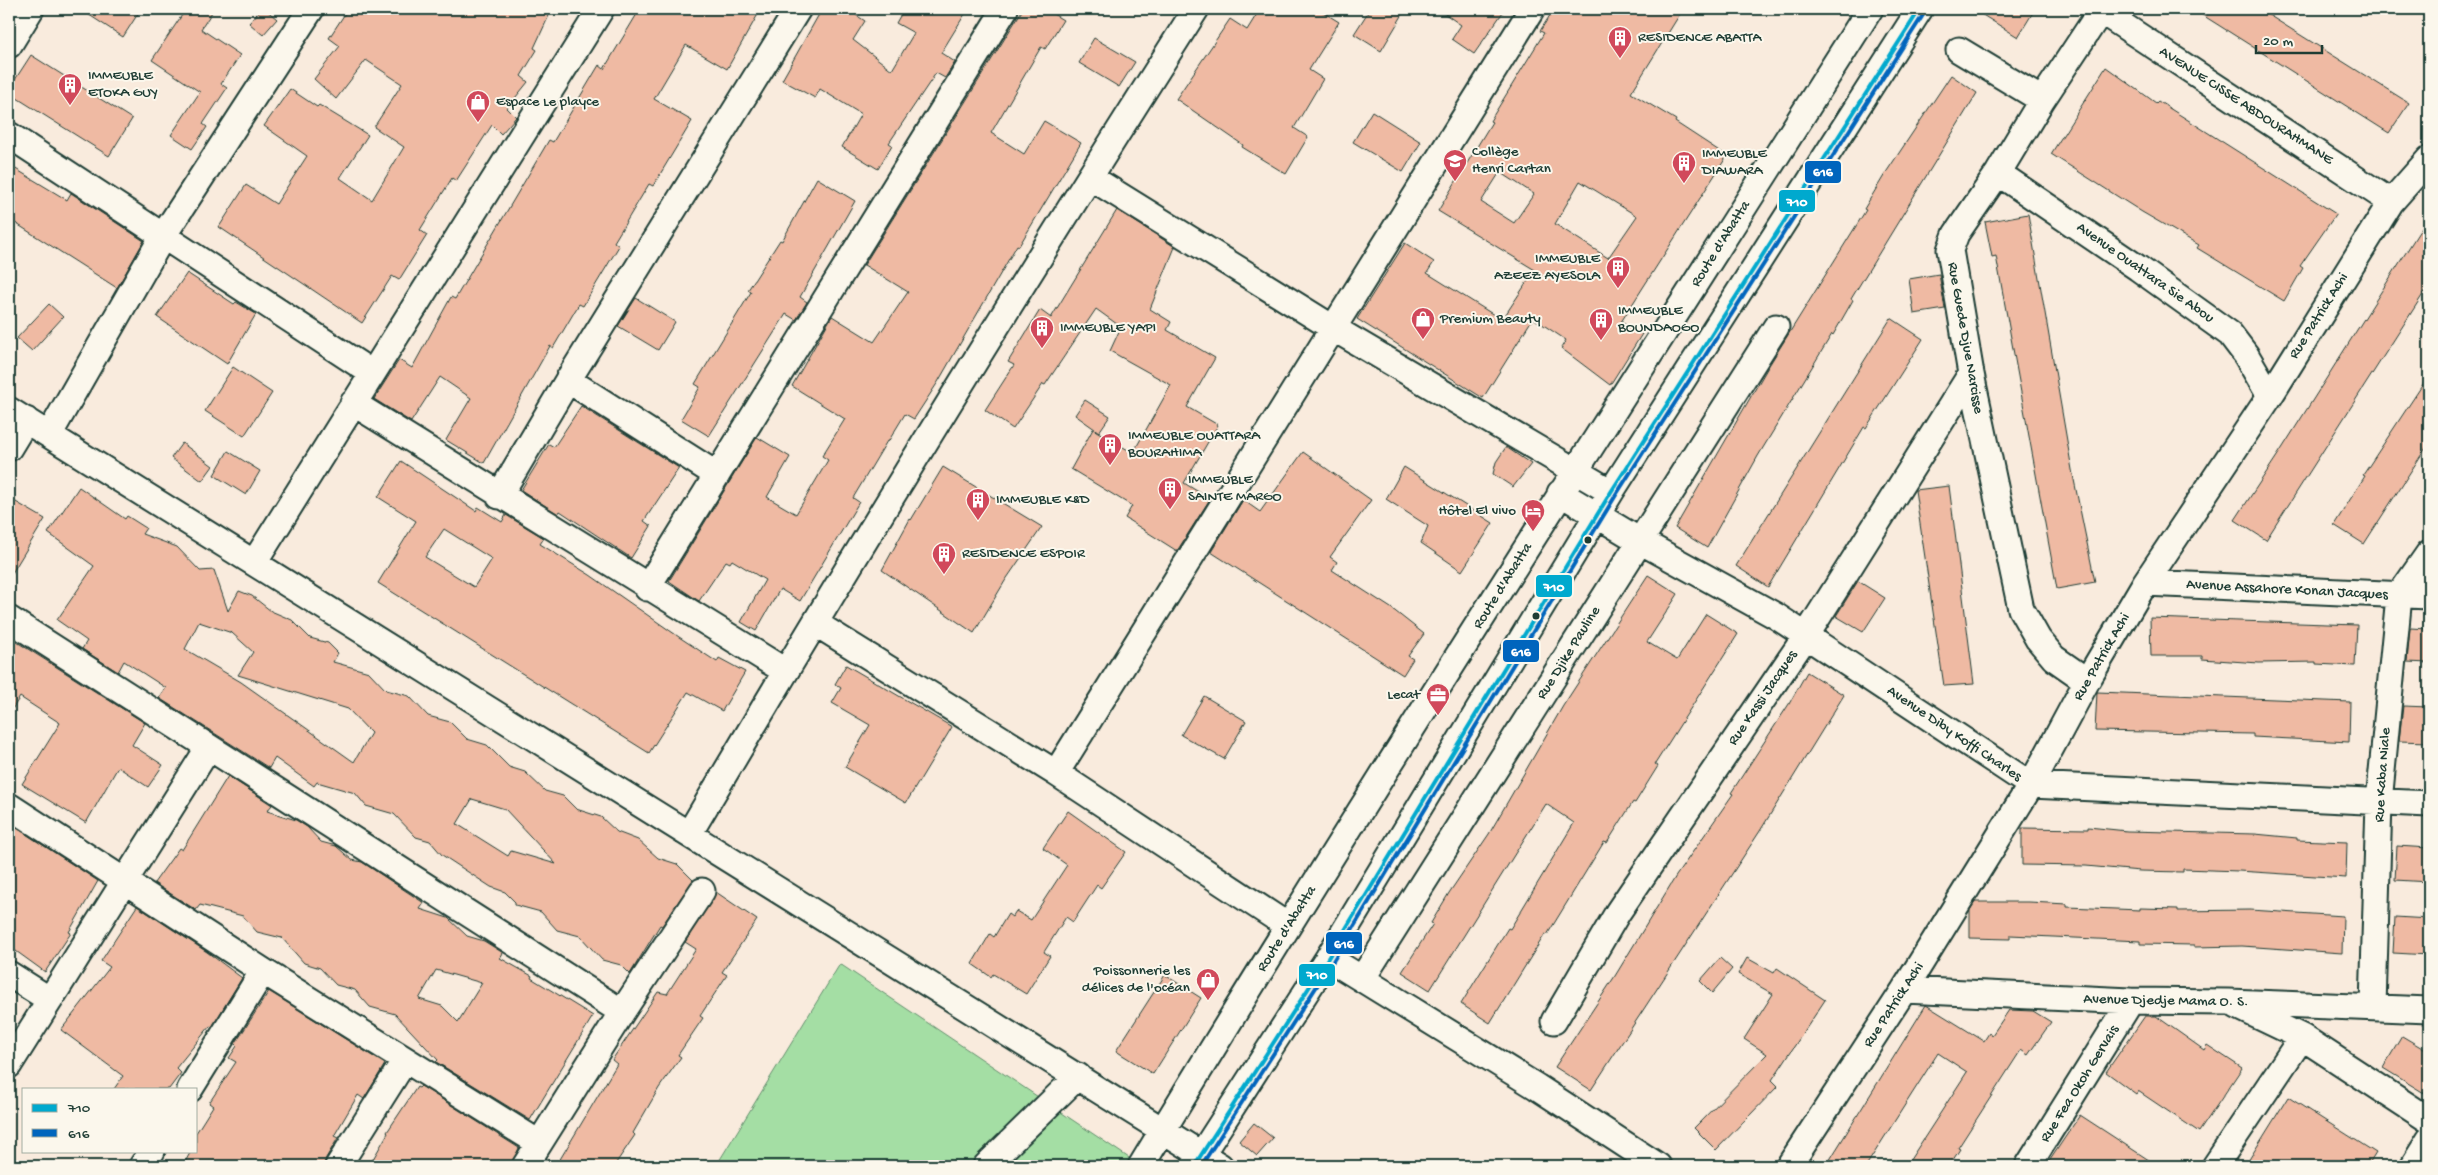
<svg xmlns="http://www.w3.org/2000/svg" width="2438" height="1175" viewBox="0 0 2438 1175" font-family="'Gochi Hand',sans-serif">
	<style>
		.green { fill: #a4dea4; stroke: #628e6c }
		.building { fill: #efbaa3; stroke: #1f3d34; fill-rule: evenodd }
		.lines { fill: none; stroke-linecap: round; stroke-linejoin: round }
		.minor-casing { stroke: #1f3d34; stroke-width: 29 }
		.minor { stroke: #fbf7ec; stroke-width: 25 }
		.bus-1-casing { stroke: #fbf7ec; stroke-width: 8 }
		.bus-2-casing { stroke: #fbf7ec; stroke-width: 8 }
		.bus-1 { stroke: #00a9ce; stroke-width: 4 }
		.bus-2 { stroke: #0065bd; stroke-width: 4 }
		.bus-dot { fill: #1f3d34; stroke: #fbf7ec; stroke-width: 2 }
		.labels { text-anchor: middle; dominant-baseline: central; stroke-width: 4; stroke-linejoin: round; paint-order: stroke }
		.poi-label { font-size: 15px; fill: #1f3d34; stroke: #fbf7ec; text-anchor: start }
		.street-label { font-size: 15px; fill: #1f3d34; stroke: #fbf7ec }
		.line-badge { stroke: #fbf7ec; stroke-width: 2 }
		.badge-label { font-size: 14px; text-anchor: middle; font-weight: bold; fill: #fff }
	</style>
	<rect width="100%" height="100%" fill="#f9ebdd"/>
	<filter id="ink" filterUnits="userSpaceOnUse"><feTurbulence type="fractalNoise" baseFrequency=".02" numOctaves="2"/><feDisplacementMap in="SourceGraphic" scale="10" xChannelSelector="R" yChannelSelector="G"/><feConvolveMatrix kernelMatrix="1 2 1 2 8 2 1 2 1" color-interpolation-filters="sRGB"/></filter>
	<g filter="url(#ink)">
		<!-- green -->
		<path class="green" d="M840 964 1141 1166H716Z"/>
		<!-- building -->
		<path class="building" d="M80 9H141L123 37Z
			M186 9H214L201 29 240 55 221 84 227 88 203 124 207 127 192 149 171 135 200 92 152 60Z
			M262 9H265L277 19 263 35 249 23Z
			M348 9H552L534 48 537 50 521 76 528 82 507 108 516 117 501 134 492 125 456 181 452 178 420 230 427 235 399 280 392 276 362 323 219 227 246 185 276 204 307 156 264 126 290 89 317 107 319 105 368 135 340 178 372 200 404 147 374 127 402 84 366 60 336 99 314 79 340 46 329 38Z
			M640 9H761L727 69 686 45 654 99 692 121 653 186 649 184 614 242 619 246 583 306 579 304 553 348 550 346 484 463 446 440 471 398 440 377 411 422 374 399 399 360 412 368 451 297 455 299 549 140 553 142 599 65 604 69Z
			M822 9H847L865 21 853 40 892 70 914 33 896 23 904 9H968L941 53 955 62 945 78 936 73 889 143 892 145 878 169 842 147 861 114 820 89 815 98 782 80Z
			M1023 9H1045L1063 20 1045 49 1041 47 991 133 1024 154 1044 121 1081 143 1019 246 1017 245 938 382 914 419 905 414 888 442 887 441 853 498 859 502 800 601 780 589 756 631 741 622 765 580 732 560 730 563 726 561 699 601 669 581 757 437 790 457 767 497 796 514 828 460 822 456 845 419 792 386 832 316 874 342 908 292 864 265Z
			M1260 9H1318L1339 22 1309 70 1323 79 1294 128 1308 137 1286 174 1242 147 1243 145 1176 99 1230 19 1247 30Z
			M1370 9H1406L1381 51 1354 34Z
			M1438 9H1505L1474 54 1452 39 1461 25Z
			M1554 9H1683L1631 93 1676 120 1675 122 1727 156 1621 322 1642 334 1610 385 1561 348 1566 340 1533 318 1483 398 1357 319 1405 243 1434 262 1427 273 1502 320 1535 270 1438 211 1492 122 1490 121 1544 33 1540 31ZM1500 172 1534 194 1514 223 1481 202ZM1580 181 1637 216 1608 258 1555 224Z
			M1973 9H2035L2018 37Z
			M2193 9H2259L2409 103 2389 133Z
			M1094 38 1135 62 1119 87 1079 63Z
			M31 55 132 119 109 156 9 93V89Z
			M2106 67 2156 103 2158 101 2336 214 2300 266 2303 268 2284 301 2197 248 2199 245 2142 212 2051 154Z
			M1951 75 1977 93 1851 299 1853 300 1833 335 1832 334 1758 456 1707 548 1675 528 1768 367 1866 210 1864 209 1885 174Z
			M1372 111 1421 142 1403 172 1353 142Z
			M9 165 67 200 71 193 144 241 117 288 9 219Z
			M817 178 855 201 800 297 807 302 796 320 786 314 709 436 681 419 700 387 695 384 751 292 748 290 780 240 782 241Z
			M1117 210 1175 247 1150 309 1171 322 1167 330 1215 358 1187 407 1218 425 1184 483 1210 499 1177 551 1125 518 1132 506 1071 469 1093 429 1133 453 1171 385 1110 351 1121 327 1096 309 1045 385 1043 384 1013 429 985 410 1014 365 1008 362 1040 310 1051 318Z
			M2028 214 2072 470 2095 582 2057 589 1996 256 1992 257 1985 222Z
			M2429 216V285L2266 540 2235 520 2283 447Z
			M187 273 234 304 236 302 256 314 227 364 157 317Z
			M1939 274 1945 309 1914 314 1909 279Z
			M636 298 675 322 658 350 618 326Z
			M49 304 63 317 32 351 17 338Z
			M1891 318 1923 339 1866 428 1864 427 1768 587 1736 566Z
			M233 367 272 393 244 436 205 411Z
			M2429 375V443L2364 544 2334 525 2365 476 2363 475Z
			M1085 400 1110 416 1099 432 1075 415Z
			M581 406 679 468 644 521 651 526 631 558 560 511 558 514 521 490 549 444 554 447Z
			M182 443 213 466 202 481 171 458Z
			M1506 447 1531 464 1513 487 1493 474 1496 462Z
			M228 451 260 471 246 495 214 475Z
			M1303 452 1371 500 1330 557 1337 562 1332 570 1391 608 1424 634 1408 656 1413 659 1403 675 1211 552 1243 500 1260 512Z
			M401 461 476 511 478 507 502 522 506 515 544 538 540 544 590 575 679 637 717 662 719 658 745 672 722 711 688 692 649 753 378 583 416 521 378 497ZM444 529 492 559 474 587 425 557Z
			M943 467 1042 527 1005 581 974 633 882 570 910 519 911 520Z
			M1404 467 1493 523 1462 571 1421 543 1428 526 1386 499Z
			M1949 486 1954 525 1974 684 1944 686 1915 490Z
			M79 487 125 519 127 516 146 528 142 534 177 547 200 571 214 570 228 611 239 591 252 596 271 611 292 620 310 638 328 643 338 653 333 662 369 672 386 690 409 696 428 716 450 722 467 739 487 745 509 767 525 772 545 791 563 796 576 809 601 817 617 832 638 840 658 858 677 864 693 880 662 926 660 925 630 974 621 965 602 960 580 936 557 930 541 912 515 905V902L505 892 491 887 442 855 430 841 416 837 394 814 366 806 355 793 317 782 314 786 275 758 269 768 159 698 166 688 124 661 118 672 82 649 87 641 57 620 94 566 48 533ZM199 622 232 633 253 652 238 675 348 709 371 733 354 762 241 682 185 649ZM472 799 505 809 556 864 511 851 508 856 457 824Z
			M9 498 45 519 9 578Z
			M1648 575 1678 594 1647 642 1677 660 1706 614 1738 634 1655 764 1658 766 1635 803 1633 802 1607 843 1604 842 1547 935 1545 934 1490 1023 1461 1004 1508 928 1510 929 1574 823 1546 804 1430 990 1402 972 1433 924 1431 923 1449 893 1489 834 1563 706Z
			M1858 581 1885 598 1863 632 1836 616Z
			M2150 618 2357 625 2355 666 2316 664V662L2259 663 2202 659V656H2151Z
			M2410 628 2429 629V663L2407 662Z
			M9 637 145 723 132 745 163 765 148 787 118 767 86 823 22 784 60 723 20 697 9 714Z
			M846 665 952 727 906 803 845 767 870 725 832 703 841 688 835 684Z
			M1807 672 1844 695 1760 831 1591 1090 1555 1067 1615 976 1676 876 1733 794 1731 793 1789 704Z
			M2097 692 2350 702 2349 742 2253 737V734L2095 731Z
			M1204 696 1246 721 1224 759 1181 735Z
			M2403 706 2429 707V742L2399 741Z
			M228 776 272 805 267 811 296 820 307 827 321 842 336 846 352 860 362 862 424 903 420 909 448 918 467 936 484 941 500 951 503 953 500 958 532 976 531 978 593 1016 530 1120 436 1062 438 1060 395 1014 370 1007 355 990 336 985 320 968 304 963 282 938 257 932 243 916 200 905 196 910 154 883 179 848 182 850ZM436 970 482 983 458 1022 442 1006 419 999Z
			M1068 811 1126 852 1101 888 1097 885 1073 922 1066 917 1044 952 1050 956 1026 994 993 974 991 977 972 964 990 934 994 937 1008 914 1012 917 1016 911 1031 920 1067 865 1043 848Z
			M9 823 98 881 69 932 71 933 45 972 9 946Z
			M2088 827 2127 831 2255 834 2297 838V840L2347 842 2346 878 2239 871 2183 869V872L2140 871 2086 866 2022 865V828L2088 829Z
			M2397 846 2429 848V882L2395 880Z
			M716 892 757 920 722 972 727 975 700 1016 703 1018 678 1055 681 1057 659 1088 633 1133 635 1135 614 1166H556L617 1064 612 1060 658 992 667 994 696 949 685 942Z
			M1975 902H2029L2067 904V907L2140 910V908L2178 909V911L2250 910 2343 916 2342 953 2242 946 2194 947V945L2140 944V941L2010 935V939L1970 938V910Z
			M137 906 207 952 242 978 212 1027 210 1026 176 1068 181 1073 169 1089H114L123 1076 61 1030 110 967 101 961Z
			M2395 917 2429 919V955L2393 953Z
			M1720 958 1732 969 1712 993 1700 981Z
			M1747 958 1774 973 1777 968 1825 1000 1772 1080 1778 1086 1716 1150 1694 1128 1767 1054 1744 1039 1773 994 1738 974Z
			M1165 975 1201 998 1153 1074 1116 1051Z
			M269 991 385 1064 364 1099 358 1095 334 1136 338 1138 326 1158 324 1166H183L191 1151H196V1133L213 1106 209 1103 236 1062 229 1058 237 1046 235 1044Z
			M1926 1005 1984 1041 1989 1033 1992 1035 2009 1010 2033 1011 2051 1022 2028 1055 2021 1050 1958 1148 1960 1149 1949 1166H1906L1967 1072 1938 1053 1866 1166H1826Z
			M2145 1016H2156L2204 1050 2207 1045 2242 1068 2199 1132 2138 1091 2136 1094 2106 1072Z
			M2402 1036 2429 1052V1096L2383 1068Z
			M421 1086 519 1148 511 1166H369L388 1133 387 1132 417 1087 419 1088Z
			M2288 1097 2376 1153 2368 1166H2245Z
			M2080 1115 2158 1166H2046Z
			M1254 1123 1273 1138 1257 1156 1239 1141Z"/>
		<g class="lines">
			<!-- minor casing -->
			<g class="minor-casing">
				<path id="minor" d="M2101 11 2391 202
					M9 45 31 9
					M1959 50 2042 100
					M9 135 372 373
					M1998 173 2138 268 2230 334 2246 355 2270 396
					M1090 177 1333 328 1611 492
					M568 380 717 475
					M353 403 785 671
					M9 410 1220 1166
					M49 435 163 236 311 9
					M9 448 26 420
					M1560 493 1640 541 1776 616 2031 785 2429 804
					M499 496 568 380 798 9
					M254 563 601 9
					M2145 583 2429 596
					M647 588 1005 9
					M9 619 622 1012
					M815 623 1056 773 1288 926
					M2087 681 2054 658 2038 639 2021 609 1971 374 1950 250 1956 234 1998 173 2042 100 2102 9
					M1056 773 1532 9
					M9 806 263 971 539 1143
					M689 834C853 556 1023 281 1196 9
					M1328 958 1537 1087 1658 1166
					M9 974 50 1000
					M1362 979 1776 327
					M1904 990 2131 1001 2228 1002 2429 1010
					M2237 1006 2302 1037 2429 1120
					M2373 1007 2379 802 2399 596 2429 553
					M1554 1021 1618 912 1806 636 1971 374
					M9 1065 209 747
					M190 1089 263 971
					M142 1166 152 1151
					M338 1166 405 1060
					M525 1166 622 1012 702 891
					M986 1166 1078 1076
					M1141 1166C1377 776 1626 394 1870 9
					M1194 1166 1328 958 1611 492 1920 9
					M1789 1166 1904 990 2031 785 2087 681 2145 583 2270 396 2391 202 2429 159
					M2028 1166 2131 1001
					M2215 1166 2302 1037
					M2413 1166 2429 1140"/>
			</g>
			<!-- minor -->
			<use href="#minor" class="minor"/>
			<!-- bus-1 casing -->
			<g class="bus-1-casing">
				<path id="bus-1" d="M1194 1166 1328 958 1611 492 1920 9"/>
			</g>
			<!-- bus-2 casing -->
			<g class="bus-2-casing">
				<path id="bus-2" d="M1201 1166 1333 961 1616 495 1925 12"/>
			</g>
			<!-- bus-1 -->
			<use href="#bus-1" class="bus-1"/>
			<!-- bus-2 -->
			<use href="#bus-2" class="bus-2"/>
		</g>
	</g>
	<!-- icons -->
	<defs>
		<g id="building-pin" transform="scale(1.25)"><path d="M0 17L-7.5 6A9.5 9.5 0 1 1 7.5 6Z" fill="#d1495b" stroke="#fbf7ec"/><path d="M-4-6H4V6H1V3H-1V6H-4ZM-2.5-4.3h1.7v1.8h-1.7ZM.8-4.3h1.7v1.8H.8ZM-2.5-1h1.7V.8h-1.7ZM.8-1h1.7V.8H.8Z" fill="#fff"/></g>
		<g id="shop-pin" transform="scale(1.25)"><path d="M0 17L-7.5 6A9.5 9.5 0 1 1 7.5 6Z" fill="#d1495b" stroke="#fbf7ec"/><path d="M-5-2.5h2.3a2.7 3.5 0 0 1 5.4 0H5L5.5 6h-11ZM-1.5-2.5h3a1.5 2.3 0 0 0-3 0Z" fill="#fff"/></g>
		<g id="school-pin" transform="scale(1.25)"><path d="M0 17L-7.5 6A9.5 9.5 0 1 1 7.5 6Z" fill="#d1495b" stroke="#fbf7ec"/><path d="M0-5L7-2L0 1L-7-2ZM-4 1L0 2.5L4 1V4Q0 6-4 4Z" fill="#fff"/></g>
		<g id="hotel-pin" transform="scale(1.25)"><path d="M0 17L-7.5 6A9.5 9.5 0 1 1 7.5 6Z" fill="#d1495b" stroke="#fbf7ec"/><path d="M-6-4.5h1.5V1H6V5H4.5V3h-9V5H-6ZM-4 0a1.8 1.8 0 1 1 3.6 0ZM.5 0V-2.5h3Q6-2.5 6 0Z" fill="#fff"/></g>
		<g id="office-pin" transform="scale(1.25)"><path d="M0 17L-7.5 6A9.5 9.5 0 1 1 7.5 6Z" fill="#d1495b" stroke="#fbf7ec"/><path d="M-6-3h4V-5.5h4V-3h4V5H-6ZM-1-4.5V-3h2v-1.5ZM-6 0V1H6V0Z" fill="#fff"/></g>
	</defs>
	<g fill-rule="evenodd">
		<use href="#building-pin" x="1620" y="38"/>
		<use href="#building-pin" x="70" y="85"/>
		<use href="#shop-pin" x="478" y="102"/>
		<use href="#school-pin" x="1455" y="161"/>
		<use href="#building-pin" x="1684" y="163"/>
		<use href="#building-pin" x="1618" y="268"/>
		<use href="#shop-pin" x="1423" y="319"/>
		<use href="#building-pin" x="1601" y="320"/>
		<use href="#building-pin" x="1042" y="328"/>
		<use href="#building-pin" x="1110" y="445"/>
		<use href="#building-pin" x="1170" y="489"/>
		<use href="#building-pin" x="978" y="500"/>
		<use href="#hotel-pin" x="1533" y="511"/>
		<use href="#building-pin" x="944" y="554"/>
		<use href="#office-pin" x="1438" y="695"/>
		<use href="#shop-pin" x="1208" y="980"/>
	</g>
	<!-- markers -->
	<g class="bus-dot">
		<circle cx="1588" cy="540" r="4.5"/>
		<circle cx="1536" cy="616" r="4.5"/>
	</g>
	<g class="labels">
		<!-- poi labels -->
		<g class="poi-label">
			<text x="1638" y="38">RESIDENCE ABATTA</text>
			<text x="88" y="76">IMMEUBLE<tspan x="88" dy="17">ETOKA GUY</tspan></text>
			<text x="496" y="102">Espace Le playce</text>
			<text x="1472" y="152">Collège<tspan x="1472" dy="17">Henri Cartan</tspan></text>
			<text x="1702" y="154">IMMEUBLE<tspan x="1702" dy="17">DIAWARA</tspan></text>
			<text x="1600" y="259" text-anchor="end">IMMEUBLE<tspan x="1600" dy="17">AZEEZ AYESOLA</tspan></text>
			<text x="1618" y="311">IMMEUBLE<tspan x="1618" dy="17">BOUNDAOGO</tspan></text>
			<text x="1440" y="319">Premium Beauty</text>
			<text x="1060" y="328">IMMEUBLE YAPI</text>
			<text x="1128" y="436">IMMEUBLE OUATTARA<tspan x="1128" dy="17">BOURAHIMA</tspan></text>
			<text x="1188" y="480">IMMEUBLE<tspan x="1188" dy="17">SAINTE MARGO</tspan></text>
			<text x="996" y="500">IMMEUBLE K&amp;D</text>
			<text x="1516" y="511" text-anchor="end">Hôtel El vivo</text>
			<text x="962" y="554">RESIDENCE ESPOIR</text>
			<text x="1420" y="695" text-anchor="end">Lecat</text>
			<text x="1190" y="971" text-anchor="end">Poissonnerie les<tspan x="1190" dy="17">délices de l'océan</tspan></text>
		</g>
		<!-- street labels -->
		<g class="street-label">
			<text transform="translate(2246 106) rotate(33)">AVENUE CISSE ABDOURAHMANE</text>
			<text transform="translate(1721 244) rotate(-58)">Route d'Abatta</text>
			<text transform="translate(2145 273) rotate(35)">Avenue Ouattara Sie Abou</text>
			<text transform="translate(2319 316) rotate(-58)">Rue Patrick Achi</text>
			<text transform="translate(1965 338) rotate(80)">Rue Guede Djue Narcisse</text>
			<text transform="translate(1503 586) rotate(-58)">Route d'Abatta</text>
			<text transform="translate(2287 590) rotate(3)">Avenue Assahore Konan Jacques</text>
			<text transform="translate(1569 653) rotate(-58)">Rue Djike Pauline</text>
			<text transform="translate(2102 657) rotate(-60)">Rue Patrick Achi</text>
			<text transform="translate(1763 698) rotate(-56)">Rue Kassi Jacques</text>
			<text transform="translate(1954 734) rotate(34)">Avenue Diby Koffi Charles</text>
			<text transform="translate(2383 775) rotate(-86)">Rue Kaba Niale</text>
			<text transform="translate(1287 929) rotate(-58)">Route d'Abatta</text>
			<text transform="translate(2166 1001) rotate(1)">Avenue Djedje Mama O. S.</text>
			<text transform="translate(1894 1005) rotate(-57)">Rue Patrick Achi</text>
			<text transform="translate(2080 1084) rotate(-58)">Rue Fea Okoh Gervais</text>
		</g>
	</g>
	<g class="line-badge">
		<rect x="1804" y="160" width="38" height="24" rx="5" fill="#0065bd"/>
		<rect x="1778" y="189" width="38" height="24" rx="5" fill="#00a9ce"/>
		<rect x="1535" y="574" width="38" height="24" rx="5" fill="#00a9ce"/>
		<rect x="1502" y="639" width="38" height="24" rx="5" fill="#0065bd"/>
		<rect x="1325" y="931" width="38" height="24" rx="5" fill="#0065bd"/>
		<rect x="1298" y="963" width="38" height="24" rx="5" fill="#00a9ce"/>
	</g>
	<g class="badge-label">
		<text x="1823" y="176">616</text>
		<text x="1797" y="206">710</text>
		<text x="1554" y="591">710</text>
		<text x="1521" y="656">616</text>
		<text x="1344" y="948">616</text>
		<text x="1317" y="979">710</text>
	</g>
	<!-- margin -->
	<rect width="2438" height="1175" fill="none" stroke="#fbf7ec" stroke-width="30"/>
	<rect x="15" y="15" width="2408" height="1145" fill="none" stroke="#1f3d34" stroke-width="2" filter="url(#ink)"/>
	<!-- legend -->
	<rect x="22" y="1088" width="175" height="65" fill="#fbf7ec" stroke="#a3ada2"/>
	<rect x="32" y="1104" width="25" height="8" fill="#00a9ce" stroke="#a3ada2"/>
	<text x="68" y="1112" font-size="15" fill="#1f3d34">710</text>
	<rect x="32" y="1129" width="25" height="8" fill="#0065bd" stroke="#a3ada2"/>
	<text x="68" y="1138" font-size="15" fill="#1f3d34">616</text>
	<!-- scale -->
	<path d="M2256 45v8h66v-8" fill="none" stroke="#1f3d34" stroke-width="2.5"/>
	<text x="2263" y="45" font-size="15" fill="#1f3d34" stroke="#fbf7ec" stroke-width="4" paint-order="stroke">20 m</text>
</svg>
